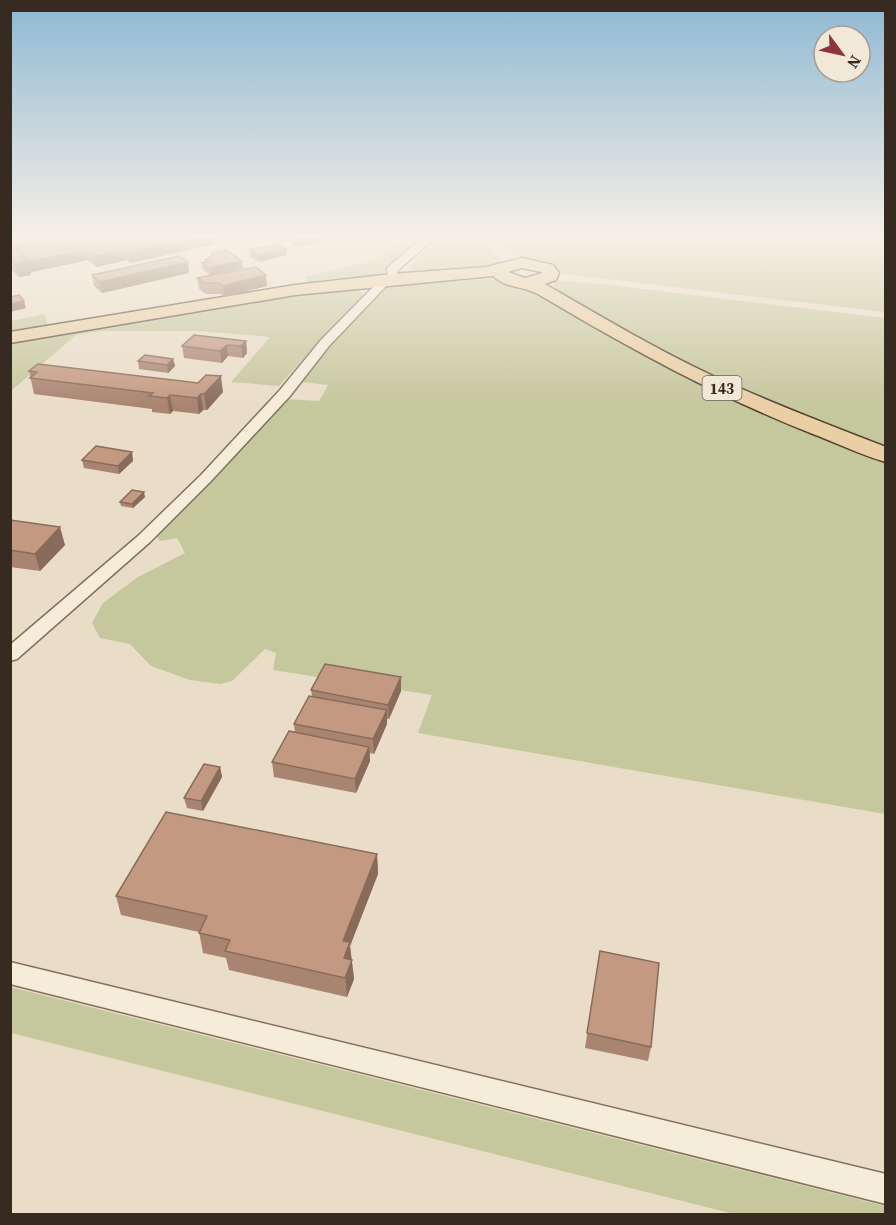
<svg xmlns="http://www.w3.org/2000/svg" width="896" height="1225" viewBox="0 0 896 1225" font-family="'Source Serif 4',serif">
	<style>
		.green { fill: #c5c79d }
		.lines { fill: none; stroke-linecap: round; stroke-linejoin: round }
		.minor-casing { stroke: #84705f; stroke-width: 3 }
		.primary-casing { stroke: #523f32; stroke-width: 3 }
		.minor { fill: #f5ecda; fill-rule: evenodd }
		.primary { fill: #e9cfa4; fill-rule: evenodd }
		.wall { fill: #a98470 }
		.shaded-wall { fill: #896b5b }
		.building { fill: #c49982; stroke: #896b5b; stroke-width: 1.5 }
		.labels { text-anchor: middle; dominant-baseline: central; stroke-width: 4.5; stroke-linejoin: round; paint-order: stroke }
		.shield { fill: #f2e8d7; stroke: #6e6358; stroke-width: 1.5 }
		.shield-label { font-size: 15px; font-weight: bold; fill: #362a21 }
	</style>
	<rect width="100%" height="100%" fill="#eaddc8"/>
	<!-- green -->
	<path class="green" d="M438 235H597L644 242 648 235H885V312L556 273 520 258 499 242 485 244 500 260 501 262 496 266 413 271 411 266Z
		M412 237 420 240 379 276 336 281 335 278 307 283 305 277 373 261Z
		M492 279 529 287 627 345 688 377 727 396 885 461V814L418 733 432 695 273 670 276 653 265 649 232 681 220 684 190 680 151 666 130 644 100 638 92 623 103 603 138 577 185 553 177 538 160 541 156 536 286 399 319 401 328 385 301 382 299 379 384 288 400 284Z
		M552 280 610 285 885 318V450C798 416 713 380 631 334 605 319 577 305 554 286Z
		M348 289 361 292 364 296 317 343 279 386 231 382 270 337 196 331H101L76 335 11 391V342L302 294Z
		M44 314 49 327 11 334V321Z
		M10 987 885 1206V1214H734L11 1033Z"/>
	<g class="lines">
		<!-- minor casing -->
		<g class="minor-casing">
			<path id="minor" d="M426 235H438L397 271V276L409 279V283L388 281 387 268Z
				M383 280 387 281V285L329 346 290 396 211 481 150 542 17 659 10 661V645L138 536 201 475 280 390 321 340 379 281Z
				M10 962 886 1174V1204L10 984Z"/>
		</g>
		<!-- primary casing -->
		<g class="primary-casing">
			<path id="primary" d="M522 258 553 265 559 273 556 280 545 284C600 316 654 348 711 375 768 402 827 424 886 447V462C861 455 837 443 813 434 716 396 627 347 538 294 523 286 505 288 493 276L295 295 10 343V332L295 285 392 274 486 267ZM522 268 541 272 543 273 525 278 508 272Z"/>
		</g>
		<!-- minor -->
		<use href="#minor" class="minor"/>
		<!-- primary -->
		<use href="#primary" class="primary"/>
	</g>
	<!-- wall -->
	<path class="wall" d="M69 235H243L214 241 215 244 130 263 127 260 96 267 88 260 31 272V275L19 277 12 270H10V243L13 246Z
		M278 235H348L296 247Z
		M250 250 287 255 259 262 250 257Z
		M212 253 243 268 210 275 203 270 202 263 205 262V260L212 257Z
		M189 273 102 293 94 286 92 275Z
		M197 278 267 286 224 297 221 294H206L199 289Z
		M246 341 247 353 243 358 228 356 222 363 184 358 182 346Z
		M173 359 175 366 168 373 139 369 138 361Z
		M29 371 198 383 223 392 207 410H203L199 414 173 411 170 414 152 412V409L34 394Z
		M132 452 133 461 119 474 84 468 82 460Z
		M145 497 133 508 121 506 120 502Z
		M10 520 65 545 40 571 10 567Z
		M401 677V691L389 719H387V724L374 754 370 753V761L356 793 274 777 272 762 295 733 294 724 312 696 311 690Z
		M220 767 222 777 203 811 187 808 184 798Z
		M377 854 378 874 350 946 354 979 347 997 229 970 226 958 203 953 199 932 121 915 116 896Z
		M600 951 651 1047 648 1061 585 1048Z"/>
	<!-- shaded-wall -->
	<path class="shaded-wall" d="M209 235H243L214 241 215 244 130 263 128 252Z
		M318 235H348L296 247V240Z
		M286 249 287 255 259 262 258 255Z
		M86 250 88 260 31 272V275L19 277 15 264Z
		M125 250 127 260 96 267 94 256Z
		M242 261 243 268 210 275 209 268Z
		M188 262 189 273 102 293 100 282Z
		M266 275 267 286 224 297 223 286Z
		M24 301 26 308 10 312V304Z
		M246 341 247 353 243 358 241 346Z
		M227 345 228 356 222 363 220 351Z
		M173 359 175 366 168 373 167 365Z
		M221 376 223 392 207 410 204 394Z
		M201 394 203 410 199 414 197 398Z
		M170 395 173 411 170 414 167 398Z
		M132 452 133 461 119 474 118 466Z
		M144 492 145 497 133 508 132 504Z
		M60 527 65 545 40 571 35 554Z
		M401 677V691L389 719 388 705Z
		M387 710V724L374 754 373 739Z
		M369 747 370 761 356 793 355 779Z
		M220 767 222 777 203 811 201 801Z
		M377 854 378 874 350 946 354 979 347 997 343 941Z"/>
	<!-- building -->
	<path class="building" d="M69 235H209L128 252 125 250 94 256 86 250 28 262 13 246Z
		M288 235H318L296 240Z
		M10 243 28 261 15 264 10 259Z
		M278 244 286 249 258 255 250 250Z
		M227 250 242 261 209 268 202 263 208 262 205 260 214 255 212 253Z
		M179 256 188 262 100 282 92 275Z
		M256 267 266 275 223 286 219 283H204L197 278Z
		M19 295 24 301 10 304V297Z
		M194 335 246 341 241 346 227 345 220 351 182 346Z
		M145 355 173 359 167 365 138 361Z
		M38 364 198 383 206 375 221 376 204 394H201L197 398 170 395 167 398 149 396 153 393 30 378 37 372 29 371Z
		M96 446 132 452 118 466 82 460Z
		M132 490 144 492 132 504 120 502Z
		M10 520 60 527 35 554 10 550Z
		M325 664 401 677 388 705 311 690Z
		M309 696 387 710 373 739 294 724Z
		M289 731 369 747 355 779 272 762Z
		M204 764 220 767 201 801 184 798Z
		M166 812 377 854 343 941 350 942 344 958 352 960 345 978 225 951 230 940 199 933 207 916 116 896Z
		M600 951 659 963 651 1047 587 1033Z"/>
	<!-- sky -->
	<linearGradient id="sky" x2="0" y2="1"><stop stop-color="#8eb8d4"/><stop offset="0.58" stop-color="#f6f0e6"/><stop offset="1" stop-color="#f6f0e6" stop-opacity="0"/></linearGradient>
	<rect width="896" height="407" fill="url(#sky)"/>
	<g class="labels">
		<!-- shield labels -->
		<rect class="shield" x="702.5" y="376" width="39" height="24" rx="4.5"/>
		<g class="shield-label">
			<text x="722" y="388">143</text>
		</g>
	</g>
	<!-- border -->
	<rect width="896" height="1225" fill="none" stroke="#362a21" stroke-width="24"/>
	<!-- north arrow -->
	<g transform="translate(842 54) rotate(123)"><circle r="28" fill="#f2e8d7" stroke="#a79c8e" stroke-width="1.5"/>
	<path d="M0-4.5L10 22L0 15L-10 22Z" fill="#8d353c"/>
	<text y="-9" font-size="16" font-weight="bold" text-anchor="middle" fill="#362a21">N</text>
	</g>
</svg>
